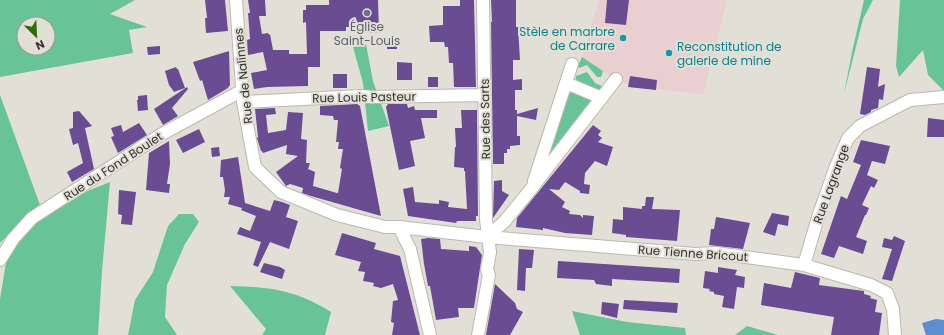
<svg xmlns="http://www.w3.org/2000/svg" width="944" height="335" viewBox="0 0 944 335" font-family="Poppins,sans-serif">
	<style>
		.industrial { fill: #e9cfd0 }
		.green { fill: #68c497; fill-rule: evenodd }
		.water { fill: #5b8dd0 }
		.building { fill: #6a4c93 }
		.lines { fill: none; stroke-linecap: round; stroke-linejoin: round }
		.street-casing { stroke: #bbb8af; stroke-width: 14 }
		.street { stroke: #fff; stroke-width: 12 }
		.worship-dot { fill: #6b7280; stroke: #e2e0d6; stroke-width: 1.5 }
		.culture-dot { fill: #0f9aa8; stroke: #e2e0d6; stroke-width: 1.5 }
		.labels { text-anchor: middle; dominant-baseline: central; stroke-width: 4; stroke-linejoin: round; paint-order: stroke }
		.worship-label { font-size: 12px; fill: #5b616d; stroke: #e2e0d6 }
		.culture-label { font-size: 12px; fill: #0d838f; stroke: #e2e0d6; text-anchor: end }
		.street-label { font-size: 12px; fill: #343430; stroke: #e2e0d6 }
	</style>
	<rect width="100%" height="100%" fill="#e2e0d6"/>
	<!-- industrial -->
	<path class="industrial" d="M599 0H727L703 95 630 85 620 82 582 57Z"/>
	<!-- green -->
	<path class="green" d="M0 0H135L110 14 147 27 129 30 133 53 0 77ZM24 24H48V48H24Z
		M864 0H873L863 19 844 94 852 52Z
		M900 0H944V91L928 75 923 50 899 77 896 66Z
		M366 44 373 81 389 126 368 131 363 83 353 47Z
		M582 57 603 71 601 77H597L587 65 579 68 578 66Z
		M587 72 595 83 602 86 601 89H595L576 82V76Z
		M570 93C579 93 586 95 592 101L587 110 584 109 544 161 562 108Z
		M0 95 40 205 0 243Z
		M110 182 102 271 98 335H0V299L7 257 33 222 80 194Z
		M179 214H193L199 222 185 244 167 285 165 317 177 335H128L135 300 153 272 168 226Z
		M230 286C270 287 296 290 331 312L325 335H262L266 329Z
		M572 311 627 322 685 328 686 335H580Z
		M747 326 778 335H735Z"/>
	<!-- water -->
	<path class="water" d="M936 319 944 320V335H926L922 323Z"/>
	<!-- building -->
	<path class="building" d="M205 0H225L228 31 206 33 205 18H207Z
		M248 0H265L266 16H259L262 34 268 33 269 35 270 34 273 50H289V54H307L306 22 303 23V10H306V5H329V0H378L379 32 364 33V27H346V31H320V67H308V86L267 87 254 89 251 73 267 70 263 52 248 55 247 40 250 39 248 13H250Z
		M460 0H474L476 87H454L453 63H449L448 47H445L444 42H430L429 26 443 25V6H460Z
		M491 0H516V27H518L520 60H513V80L522 79V90H515V110H517V114L538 108 536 120 517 116V136H520V145L510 146V149H507V153H504V164H493L491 22H492Z
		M607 0H629L626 25 605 23Z
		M397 37V49H387V38Z
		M160 46V54L148 55 147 47Z
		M229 51 230 85 228 88 208 100 202 80 200 81 193 62Z
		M397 62 412 63V80H397Z
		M176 67 177 69H178L185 88 174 92 169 85 165 71Z
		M867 67 880 69 878 87 885 84 883 100 879 99 878 108 871 110V112L865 115 860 114Z
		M333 74H347V88H333Z
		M630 76 657 80 656 90 628 87Z
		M428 77H438V87H428Z
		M187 87 188 89 172 108 178 116 163 125 154 109Z
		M147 95 148 110 138 111 137 100H138V96Z
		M357 104 360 106 381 216 311 196 302 193 303 188 290 184 286 186 276 172 298 156 286 154 287 145 263 153 262 151H261L257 138 258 137 255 109 275 108 276 114 266 115 268 133 286 130 288 112 303 113 301 139 307 140 306 163H310L308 169 315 172 313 186 337 193H338L342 169 340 168 343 149H338L339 142H336L338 120H334L333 116 320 115V106Z
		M388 104H407L408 108 414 106 415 110H437V118H421L425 138 410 141 415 166 399 170 386 107Z
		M461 110H477L478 216H476V221H457L456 223 408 216 403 189 413 187 415 202 439 204V200L449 202 448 207 467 209 465 171H464V168L454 167 455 147H456L455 128H462Z
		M79 111 92 126 85 128 94 169 72 182 67 172 83 163 78 143 73 145 69 129 73 128V112Z
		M928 118 944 120V137H927Z
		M139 123 147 135 118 153 111 137 114 136 111 128 121 125 123 132Z
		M593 125 601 131 598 135 602 138 598 142 613 147 607 166 595 161 585 173 584 184 590 185 589 194 580 193V191L565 182 559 190 549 189 565 202 562 207 570 211 569 214 580 215 583 218V215L594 216 592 235 565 233 543 228V230L516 227 517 218Z
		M199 129 205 142 183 153 176 140Z
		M861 140 890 146 885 164 872 161 867 175 878 180 874 188 871 186 862 205 869 208 866 215H865L856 237 867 241 863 254 839 246 834 258 821 254 841 196 847 199 861 165 853 162Z
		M169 141 170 164 167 184H170L169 193 146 190 149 153Z
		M219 147 220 156 212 157 211 148Z
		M238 157 245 203 270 211 274 200 282 202 290 205 286 217 298 221 289 249 270 242 258 267 253 265 261 242 237 234 240 227 250 231 256 216 241 210 242 208 228 204 230 197H224L225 190 223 177H220L221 160Z
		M502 180V191L509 195 493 218 494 181Z
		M119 190 136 192 132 225 121 224 122 215 118 214Z
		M646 197H654L652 209 680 210 677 241 626 237V235L612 233 613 219 623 220V207L642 209V206H645Z
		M772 213 789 216 788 226 778 224 775 236 763 232Z
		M716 217 750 223 743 249 709 245 711 229H714Z
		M342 233 376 243 374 249 400 256 420 335H392L394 323 391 322 393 301 398 300 393 284 381 288 373 286 374 283 363 281 365 272 358 271 361 262 335 255Z
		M894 236 905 241 892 281 882 279 892 249 882 247 884 238 892 240Z
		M428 238 440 239 441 249 469 251V246L476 247 482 255 474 308H458L459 317 436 320 430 286H428L424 264 421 239Z
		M519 249 534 250 532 268H526L525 291 517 290Z
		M558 261 680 269 679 283 612 279V286L596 284 594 280 557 278Z
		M264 263 280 267 285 270 282 279 260 272Z
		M718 267 737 270 735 275 745 277 744 288 737 287 734 309 722 307 724 296 714 294V292L709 291 710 289 703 288 705 271 718 273Z
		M795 272 820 278 819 285 864 291V294L871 296 870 298 877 300 875 312 882 313 879 335H831L834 317 761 305 764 283 791 288Z
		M495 284 515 303 517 309 523 312 510 335H486Z
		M624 300 678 303 677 313 623 309Z
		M602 302 619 304 617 318 601 314Z"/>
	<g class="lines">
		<!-- street casing -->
		<g class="street-casing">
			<path id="street" d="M236 0 243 102 255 167 281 192 337 215 385 227H399L487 237 695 254 716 253 804 265 871 285 887 293 893 309 895 335
				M566 83 602 98
				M243 102 361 96 372 97 485 95
				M534 181 572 64
				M399 227 410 249 430 335
				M487 237 505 221 531 189 616 79
				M0 260 13 239 32 218 162 134 243 90
				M804 265 819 214 836 166 848 138 860 126 910 100 944 97
				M478 335 489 275 487 270 490 252 486 219 483 0"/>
		</g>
		<!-- street -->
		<use href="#street" class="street"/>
	</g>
	<!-- markers -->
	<circle class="worship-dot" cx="367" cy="13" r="4"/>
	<g class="culture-dot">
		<circle cx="623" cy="38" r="4"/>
		<circle cx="669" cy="53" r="4"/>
	</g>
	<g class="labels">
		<!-- worship labels -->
		<g class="worship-label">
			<text x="367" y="26">Église<tspan x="367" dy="14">Saint-Louis</tspan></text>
		</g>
		<!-- culture labels -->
		<g class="culture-label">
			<text x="615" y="31">Stèle en marbre<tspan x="615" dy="14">de Carrare</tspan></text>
			<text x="677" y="46" text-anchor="start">Reconstitution de<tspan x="677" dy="14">galerie de mine</tspan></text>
		</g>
		<!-- street labels -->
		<g class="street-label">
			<text transform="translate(243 76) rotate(-96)">Rue de Nalinnes</text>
			<text transform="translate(364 97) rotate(-1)">Rue Louis Pasteur</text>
			<text transform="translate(485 119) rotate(-91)">Rue des Sarts</text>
			<text transform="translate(113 166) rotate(-33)">Rue du Fond Boulet</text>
			<text transform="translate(831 184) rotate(-70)">Rue Lagrange</text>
			<text transform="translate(693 253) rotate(4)">Rue Tienne Bricout</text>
		</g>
	</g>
	<!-- north arrow -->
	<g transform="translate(36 36) rotate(156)"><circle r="19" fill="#e2e0d6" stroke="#9c9b94"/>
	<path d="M0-3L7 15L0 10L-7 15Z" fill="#2e6e04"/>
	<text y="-6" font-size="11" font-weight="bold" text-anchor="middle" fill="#343430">N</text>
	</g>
</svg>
